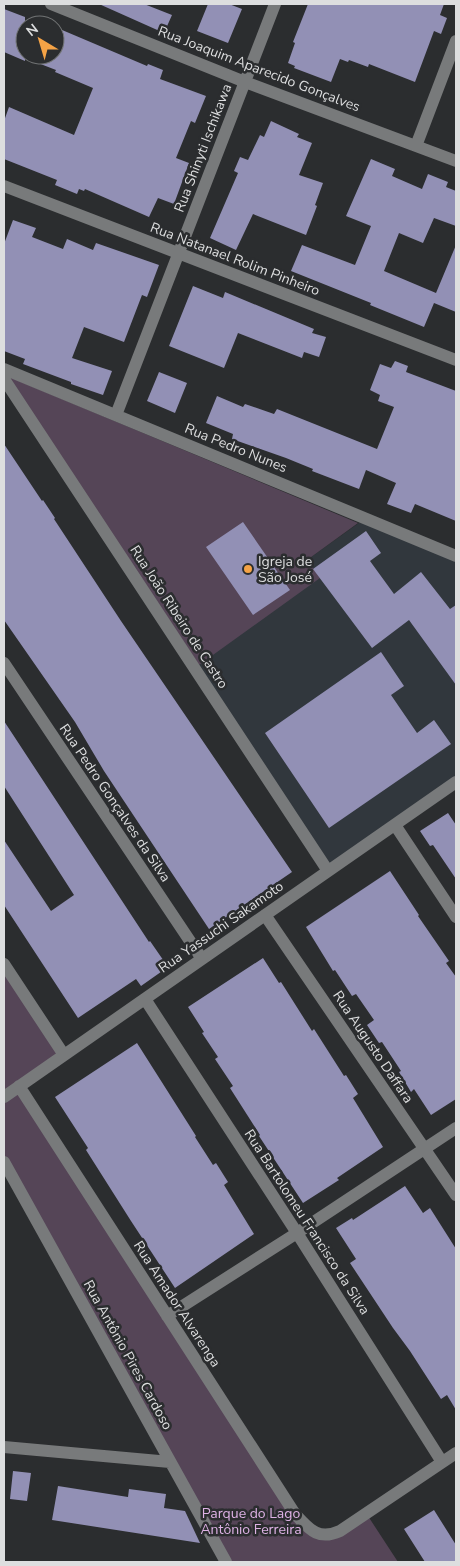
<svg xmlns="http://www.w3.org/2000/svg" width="460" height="1566" viewBox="0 0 460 1566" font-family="'Nunito Sans',sans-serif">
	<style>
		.built { fill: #31373d }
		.green { fill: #554557 }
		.building { fill: #9290b5 }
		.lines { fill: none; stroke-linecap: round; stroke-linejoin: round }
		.minor { stroke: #787a7b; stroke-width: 12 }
		.poi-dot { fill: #f5a346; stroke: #2b2d2f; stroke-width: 2 }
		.labels { text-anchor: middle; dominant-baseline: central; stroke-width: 5; stroke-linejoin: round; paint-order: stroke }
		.street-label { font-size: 14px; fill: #dddedf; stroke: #2b2d2f }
		.poi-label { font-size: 14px; fill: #dddedf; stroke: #2b2d2f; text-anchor: start }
		.park-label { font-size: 14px; fill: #ddb1e4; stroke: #2b2d2f }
	</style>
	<rect width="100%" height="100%" fill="#2b2d2f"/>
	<!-- built -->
	<path class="built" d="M366 518 456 557V782L328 871 195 668 307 560Z"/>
	<!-- green -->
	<path class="green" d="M7 376 358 523 307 560 320 578 199 665Z
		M4 964 64 1055 19 1086 295 1514 325 1535 366 1513 398 1562H227L4 1162Z"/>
	<!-- building -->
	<path class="building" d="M99 4H144L172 15 164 33Z
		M208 4H229L242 9 228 43 197 31Z
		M308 4H444L440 15 447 18 441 34 434 31 415 82 369 64 368 67 349 60 348 62 340 59 331 82 294 68 295 66 288 63 295 43 293 42Z
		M4 9 25 17V55H55V27L147 66 148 64 163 70 160 79 206 96 195 123 191 121 176 158 189 163 174 204 158 198 149 217 85 189 84 191 79 189 77 194 55 185 57 180 4 159V121L9 107 74 135 93 88 55 72 56 70 25 58V61L4 52Z
		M271 121 299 134 297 137 312 143 299 175 323 183 315 205 317 206 306 235 253 214 236 250 210 238 238 173 234 171 240 157 248 160 260 135 264 137Z
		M371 159 395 169 392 176 422 189 428 174 448 182 446 187 456 191V226L434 218 423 243 399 233 384 271 436 293 456 245V312L434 303 424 327 370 305 371 303 291 271 302 245 355 265 371 226 346 216Z
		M13 220 36 228 32 237 63 249 67 239 93 250 96 243 159 265 147 297 142 295 124 342 84 327 72 358 112 371 103 395 71 384V382L23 364 25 359 4 351V244Z
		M193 286 223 298 225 292 314 329 312 333 326 337 319 357 304 352 302 358 238 333 224 368 169 346Z
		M395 361 408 366 406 372 456 391V521L415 504 411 513 387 504 396 483 366 470 359 489 312 471 313 469 286 458 232 439 233 434 206 423 217 396 243 407 245 404 274 414 277 409 377 449 394 407 378 401 380 395 370 390 380 364 391 368Z
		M159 372 187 383 175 413 147 401Z
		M4 444 42 501 43 500 55 518 54 519 121 621 292 872 209 929 104 771 75 722 4 620Z
		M243 522 290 590 253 615 206 547Z
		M366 531 381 553 370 561 394 594 421 572 450 609 456 605V685L409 620 372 648 313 569Z
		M381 652 404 686 391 695 417 733 434 720 451 744 329 828 265 733Z
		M4 721 149 942 150 941 168 967 141 986 136 979 78 1018 4 905V840L51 911 74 895 4 786Z
		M448 813 456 825V879L433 845 430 846 420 831Z
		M390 871 419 915 418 916 449 961 446 963 456 977V1099L431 1115 414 1089 411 1092 399 1072 401 1071 382 1042 379 1043 367 1025 374 1020 356 994 352 996 335 970 333 971 306 927Z
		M263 958 279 983 281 982 312 1031 314 1029 344 1076 346 1075 358 1094 353 1098 383 1147 337 1178 339 1180 303 1203 259 1136 260 1135 230 1088 233 1086 215 1059 218 1057 202 1033 204 1032 188 1007Z
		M137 1043 196 1136 195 1137 213 1165 216 1163 228 1182 224 1185 254 1234 175 1288 131 1221 86 1150 88 1148 55 1097Z
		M405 1186 423 1213 430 1208 456 1249V1410L447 1395 441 1399 410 1351 393 1328 350 1263 356 1259 336 1228 352 1218 353 1220Z
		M13 1471 31 1473 27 1501 10 1499Z
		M58 1486 128 1497 129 1489 166 1494 164 1508 185 1511 200 1543 52 1520Z
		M434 1510 456 1545V1562H425L404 1529Z"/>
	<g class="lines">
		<!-- minor -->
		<path class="minor" d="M51 4 245 82 456 161
			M416 146 456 41
			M4 186 456 360
			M4 369 456 556
			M4 379 328 871
			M116 415 275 4
			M4 663 202 959
			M395 825 456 917
			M265 915 456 1195
			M4 964 64 1055
			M145 999 297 1233 442 1462
			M19 1086 295 1514C309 1529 318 1541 340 1531L456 1453
			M4 1097 456 782
			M4 1162 226 1562
			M167 1316 297 1233 456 1128
			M4 1447 170 1462"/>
	</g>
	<!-- markers -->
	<circle class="poi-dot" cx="248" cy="569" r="5"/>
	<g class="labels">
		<!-- street labels -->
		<g class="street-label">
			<text transform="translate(259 69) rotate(21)">Rua Joaquim Aparecido Gonçalves</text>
			<text transform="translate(203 148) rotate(-69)">Rua Shinyti Ischikawa</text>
			<text transform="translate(235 259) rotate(21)">Rua Natanael Rolim Pinheiro</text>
			<text transform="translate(236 448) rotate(22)">Rua Pedro Nunes</text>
			<text transform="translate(179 617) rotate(57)">Rua João Ribeiro de Castro</text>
			<text transform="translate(115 803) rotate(56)">Rua Pedro Gonçalves da Silva</text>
			<text transform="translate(221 927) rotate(-35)">Rua Yassuchi Sakamoto</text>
			<text transform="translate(373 1047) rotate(56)">Rua Augusto Daffara</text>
			<text transform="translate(307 1222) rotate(57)">Rua Bartolomeu Francisco da Silva</text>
			<text transform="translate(177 1304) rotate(57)">Rua Amador Alvarenga</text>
			<text transform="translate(128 1355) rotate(61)">Rua Antônio Pires Cardoso</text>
		</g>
		<!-- poi labels -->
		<g class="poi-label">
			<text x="258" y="561">Igreja de<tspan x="258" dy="16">São José</tspan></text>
		</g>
		<!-- park labels -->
		<g class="park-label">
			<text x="251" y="1513">Parque do Lago<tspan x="251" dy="16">Antônio Ferreira</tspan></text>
		</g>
	</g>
	<!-- border -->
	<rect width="460" height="1566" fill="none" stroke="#dddedf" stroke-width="10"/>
	<!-- north arrow -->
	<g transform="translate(40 40) rotate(322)"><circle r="24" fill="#2b2d2f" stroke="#727475"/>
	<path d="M0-4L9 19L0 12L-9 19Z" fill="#f5a346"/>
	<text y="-8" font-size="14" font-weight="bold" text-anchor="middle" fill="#dddedf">N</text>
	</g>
</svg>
